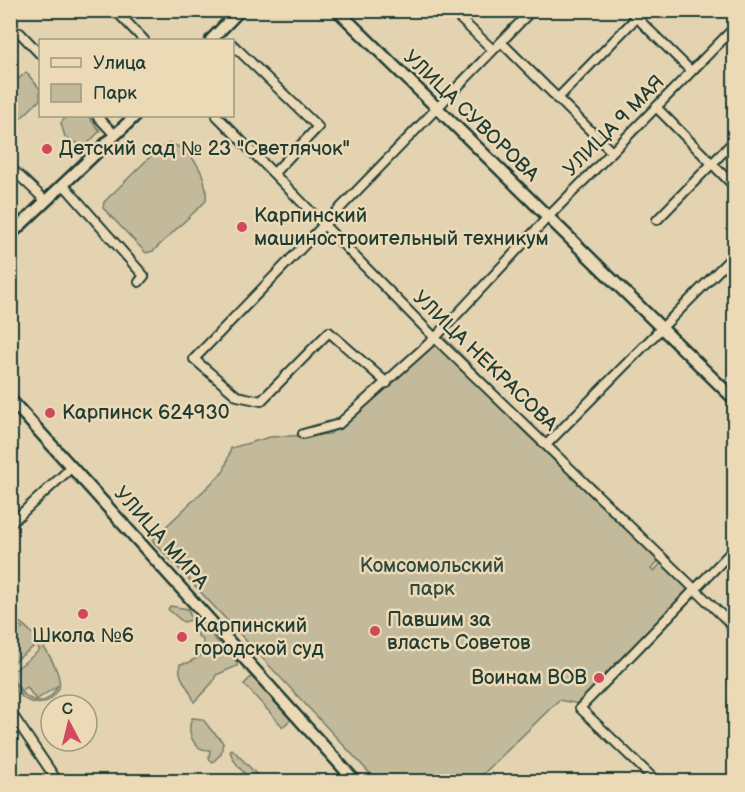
<svg xmlns="http://www.w3.org/2000/svg" width="745" height="792" viewBox="0 0 745 792" font-family="'Balsamiq Sans',sans-serif">
	<style>
		.green { fill: #c3ba9c; stroke: #717c68; stroke-width: 1.5 }
		.lines { fill: none; stroke-linecap: round; stroke-linejoin: round }
		.street-casing { stroke: #1f3d34; stroke-width: 12 }
		.secondary-casing { stroke: #1f3d34; stroke-width: 15 }
		.street { stroke: #ecd9b6; stroke-width: 8 }
		.secondary { stroke: #ecd9b6; stroke-width: 10 }
		.poi-dot { fill: #d1495b; stroke: #ecd9b6; stroke-width: 2 }
		.labels { text-anchor: middle; dominant-baseline: central; stroke-width: 5; stroke-linejoin: round; paint-order: stroke }
		.street-label { font-size: 20px; fill: #1f3d34; stroke: #ecd9b6 }
		.poi-label { font-size: 20px; fill: #1f3d34; stroke: #ecd9b6; text-anchor: start }
		.park-label { font-size: 20px; fill: #2f4a3e; stroke: #ecd9b6 }
	</style>
	<rect width="100%" height="100%" fill="#e4d3b1"/>
	<filter id="ink" filterUnits="userSpaceOnUse"><feTurbulence type="fractalNoise" baseFrequency=".0167" numOctaves="2"/><feDisplacementMap in="SourceGraphic" scale="12" xChannelSelector="R" yChannelSelector="G"/><feConvolveMatrix kernelMatrix="1 2 1 2 8 2 1 2 1" color-interpolation-filters="sRGB"/></filter>
	<g filter="url(#ink)">
		<!-- green -->
		<path class="green" d="M26 72 40 89V100L17 122 11 115V86Z
			M66 116H88L100 131 84 147 65 137 61 123Z
			M170 143C194 152 208 175 206 201L153 251 146 253 103 208 104 202 158 149Z
			M436 329 661 558 651 569 654 571 663 561 693 591 579 704 559 700 476 781H377L152 540 224 471 231 448 270 437 330 434Z
			M170 606 188 609 192 620 183 622 168 609Z
			M11 618C30 623 64 669 59 688 45 714 24 703 11 685V680C23 697 44 715 57 686L36 700 27 687 21 691 11 677V673L40 650 36 645 11 664V638L23 628 11 621Z
			M197 620 237 662V666L216 675 213 682 194 702C190 686 177 680 180 664L188 663 202 655 203 640 198 636Z
			M252 676 291 719 283 727 244 684Z
			M192 718C206 718 204 722 212 731 216 735 220 737 223 743L221 754 213 762 209 759 210 750C193 751 186 732 192 718Z
			M232 749 263 781H253C244 773 233 763 230 751Z"/>
		<g class="lines">
			<!-- street casing -->
			<g class="street-casing">
				<path id="street" d="M115 10 144 40
					M451 10 493 50
					M629 10 691 71
					M20 33 40 54
					M501 42 612 152
					M232 44 318 127 274 173
					M557 99 636 18
					M656 107 734 186
					M97 116 115 135
					M217 116 435 338 734 627
					M10 167 46 201
					M63 184 144 276 139 282
					M657 220 734 141
					M387 383 329 332 261 401 237 396 194 359 532 10
					M303 434 339 424 435 338 549 216 734 28
					M547 444 734 255
					M10 524 72 467
					M10 711 58 782
					M657 782 580 708 734 549"/>
			</g>
			<!-- secondary casing -->
			<g class="secondary-casing">
				<path id="secondary" d="M337 10 734 399
					M211 40 240 10
					M10 235 135 116
					M10 399 356 782"/>
			</g>
			<!-- street -->
			<use href="#street" class="street"/>
			<!-- secondary -->
			<use href="#secondary" class="secondary"/>
		</g>
	</g>
	<!-- markers -->
	<g class="poi-dot">
		<circle cx="47" cy="149" r="6"/>
		<circle cx="242" cy="227" r="6"/>
		<circle cx="50" cy="413" r="6"/>
		<circle cx="83" cy="614" r="6"/>
		<circle cx="375" cy="631" r="6"/>
		<circle cx="182" cy="637" r="6"/>
		<circle cx="599" cy="678" r="6"/>
	</g>
	<g class="labels">
		<!-- street labels -->
		<g class="street-label">
			<text transform="translate(471 116) rotate(44)">УЛИЦА СУВОРОВА</text>
			<text transform="translate(614 126) rotate(-45)">УЛИЦА 9 МАЯ</text>
			<text transform="translate(485 361) rotate(44)">УЛИЦА НЕКРАСОВА</text>
			<text transform="translate(161 538) rotate(48)">УЛИЦА МИРА</text>
		</g>
		<!-- poi labels -->
		<g class="poi-label">
			<text x="59" y="149">Детский сад № 23 "Светлячок"</text>
			<text x="254" y="216">Карпинский<tspan x="254" dy="23">машиностроительный техникум</tspan></text>
			<text x="62" y="413">Карпинск 624930</text>
			<text x="387" y="620">Павшим за<tspan x="387" dy="23">власть Советов</tspan></text>
			<text x="194" y="626">Карпинский<tspan x="194" dy="23">городской суд</tspan></text>
			<text x="83" y="636" text-anchor="middle">Школа №6</text>
			<text x="587" y="678" text-anchor="end">Воинам ВОВ</text>
		</g>
		<!-- park labels -->
		<g class="park-label">
			<text x="432" y="566">Комсомольский<tspan x="432" dy="23">парк</tspan></text>
		</g>
	</g>
	<!-- margin -->
	<rect width="745" height="792" fill="none" stroke="#ecd9b6" stroke-width="36"/>
	<rect x="18" y="18" width="709" height="756" fill="none" stroke="#1f3d34" stroke-width="2" filter="url(#ink)"/>
	<!-- legend -->
	<rect x="39" y="39" width="195" height="78" fill="#ecd9b6" stroke="#9a9b82" stroke-width="1.5"/>
	<rect x="51" y="58" width="30" height="9" fill="#ecd9b6" stroke="#9a9b82" stroke-width="1.5"/>
	<text x="93" y="69" font-size="18" fill="#1f3d34">Улица</text>
	<rect x="51" y="84" width="30" height="18" fill="#c3ba9c" stroke="#9a9b82" stroke-width="1.5"/>
	<text x="93" y="99" font-size="18" fill="#1f3d34">Парк</text>
	<!-- north arrow -->
	<g transform="translate(69 723) rotate(353)"><circle r="28" fill="#ecd9b6" stroke="#9a9b82" stroke-width="1.5"/>
	<path d="M0-4.5L10 22L0 15L-10 22Z" fill="#d1495b"/>
	<text y="-9" font-size="16" font-weight="bold" text-anchor="middle" fill="#1f3d34">С</text>
	</g>
</svg>
